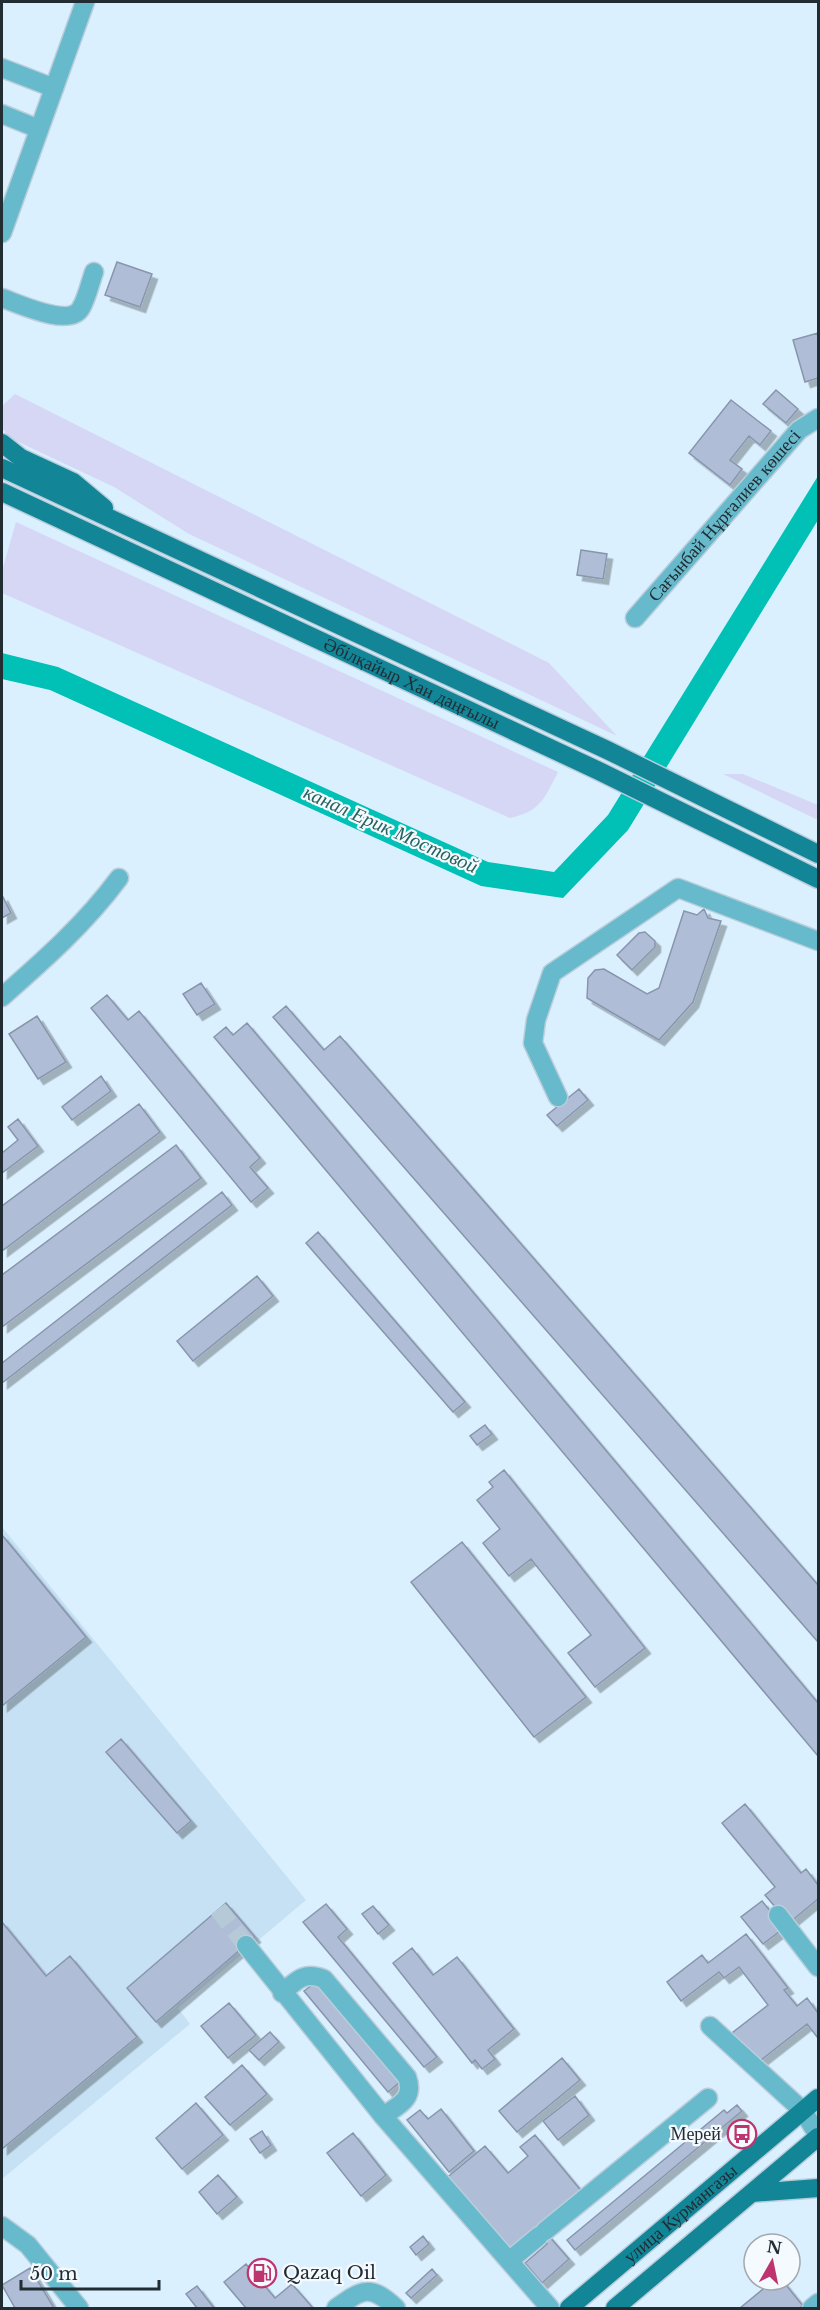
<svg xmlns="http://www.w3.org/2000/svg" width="820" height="2310" viewBox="0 0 820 2310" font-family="'Libre Baskerville',serif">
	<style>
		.built { fill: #c6e1f3 }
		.green { fill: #d6d6f5 }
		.water { fill: #01c1b7 }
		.building { fill: #afbed6; stroke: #8895ad; stroke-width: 1.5; filter: url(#shadow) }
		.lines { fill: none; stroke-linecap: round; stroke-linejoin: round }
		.minor-tunnel { stroke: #b5c9d6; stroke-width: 18; stroke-dasharray: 18 9; stroke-linecap: butt }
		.minor-casing { stroke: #b9cdda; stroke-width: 21 }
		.major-casing { stroke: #b9cdda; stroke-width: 21 }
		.minor { stroke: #67bacb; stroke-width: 18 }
		.major { stroke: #128597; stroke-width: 18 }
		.labels { text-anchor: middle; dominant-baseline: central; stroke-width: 4.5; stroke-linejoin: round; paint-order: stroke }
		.street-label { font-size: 18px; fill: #222c33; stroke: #f5fafe }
		.poi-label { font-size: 18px; fill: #222c33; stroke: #f5fafe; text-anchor: end }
		.water-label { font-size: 20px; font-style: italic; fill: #26635f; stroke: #f5fafe }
	</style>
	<defs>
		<filter id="shadow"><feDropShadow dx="5.5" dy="5.5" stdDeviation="0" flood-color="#0004"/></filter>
	</defs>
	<rect width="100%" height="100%" fill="#daf0ff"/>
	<!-- built -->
	<path class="built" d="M2 1527 306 1900 178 2008 190 2024 2 2179Z"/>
	<!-- green -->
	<path class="green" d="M15 394 549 663 617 736 189 534 114 487 10 438 2 428V406Z
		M16 522 558 772C544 799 541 811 510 818L2 593V571Z
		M723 774H743L818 805V820Z"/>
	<!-- water -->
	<path class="water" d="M818 476V520L628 830 563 898 481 886 50 690 2 679V653L58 667 488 862 554 872 608 815Z"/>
	<!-- building -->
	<path class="building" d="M117 262 152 274 140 307 105 295Z
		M818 333V378L805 382 793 340Z
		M776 390 798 409 786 423 763 404Z
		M731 400 771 431 760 445 749 436 730 460 742 469 730 485 689 453Z
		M581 550 607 554 603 579 577 575Z
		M2 895 11 913 2 918Z
		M704 909 708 918 721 921 693 1002 659 1040 587 998 588 978 595 970 604 969 647 994 659 988 684 911 697 915Z
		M645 932 655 941V947L632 970 617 955 639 933Z
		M201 983 215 1004 197 1015 183 994Z
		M107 995 128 1020 139 1011 260 1158 250 1167 268 1188 251 1202 91 1008Z
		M286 1006 324 1050 340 1036 818 1585V1642L273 1017Z
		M37 1016 66 1062 38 1079 9 1034Z
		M247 1023 818 1703V1756L214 1037 226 1027 233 1035Z
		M101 1076 111 1091 72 1120 62 1107Z
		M579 1089 588 1100 557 1126 547 1115Z
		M139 1104 160 1132 2 1251V1206Z
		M18 1119 38 1146 2 1173V1153L18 1140 8 1127Z
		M176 1145 201 1178 2 1327V1275Z
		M222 1192 232 1205 2 1383V1363Z
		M318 1232 465 1402 453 1412 306 1243Z
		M257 1276 273 1296 193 1361 177 1341Z
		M485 1425 492 1434 477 1445 470 1436Z
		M504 1470 645 1648 595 1687 568 1653 591 1635 531 1559 509 1576 483 1543 500 1529 477 1500 493 1487 489 1482Z
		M2 1535 86 1637 2 1706Z
		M462 1542 586 1697 534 1737 411 1582Z
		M121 1739 191 1821 177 1833 106 1752Z
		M745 1804 801 1873 806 1869 818 1885V1899L789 1923 765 1895 775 1887 722 1823Z
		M762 1901 784 1928 763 1944 741 1917Z
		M226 1903 255 1937 156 2022 127 1988Z
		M326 1904 347 1929 338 1937 437 2057 424 2067 303 1922Z
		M373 1906 389 1925 378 1934 362 1914Z
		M2 1922 46 1976 70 1956 137 2037 2 2149Z
		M746 1934 788 1988 784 1990 797 2006 807 1998 818 2013V2038L807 2024 756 2064 732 2033 768 2005 739 1967 724 1978 719 1972 681 2001 667 1982 702 1955 708 1963Z
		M412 1948 433 1975 457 1957 514 2029 488 2050 495 2059 482 2069 475 2060 472 2063 393 1963Z
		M317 1981 400 2082 388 2092 304 1991Z
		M229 2003 256 2035 228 2058 201 2026Z
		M270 2032 279 2042 259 2060 249 2050Z
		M562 2058 580 2080 517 2132 499 2111Z
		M242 2065 267 2094 230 2125 205 2097Z
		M575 2096 589 2115 558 2140 543 2121Z
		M196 2103 223 2135 182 2169 156 2138Z
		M737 2105 742 2111 575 2250 567 2240 724 2110 727 2113Z
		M441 2109 474 2151 449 2172 407 2120 420 2110 428 2119Z
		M262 2131 271 2145 260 2153 250 2139Z
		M353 2133 386 2175 361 2196 327 2153Z
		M535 2135 583 2193 507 2255 444 2180 485 2146 508 2173 528 2156 520 2147Z
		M218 2175 237 2197 217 2214 199 2192Z
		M541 2227 569 2259 542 2283 525 2263 547 2244 536 2232Z
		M423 2236 429 2244 416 2255 410 2247Z
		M246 2264 275 2298 292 2284 313 2308H246L224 2282Z
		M30 2268 54 2308H15L2 2285Z
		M432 2269 437 2275 411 2298 406 2293Z
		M774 2280H782L803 2306 799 2308H740Z
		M197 2286 214 2308H197L186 2294Z"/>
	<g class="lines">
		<!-- minor-tunnel -->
		<path class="minor-tunnel" d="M218 1909 246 1945"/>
		<!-- minor casing -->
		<g class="minor-casing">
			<g id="minor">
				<path d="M2 68 54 88"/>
				<path d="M2 114 39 129"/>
				<path d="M2 233 85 2"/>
				<path d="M2 298C19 304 70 328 81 308 87 298 90 283 94 272"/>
				<path id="s1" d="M635 618 799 430 818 418"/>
				<path d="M2 997C44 960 85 924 119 878"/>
				<path d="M558 1097 533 1043 536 1020 552 973 678 888 818 941"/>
				<path d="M778 1915 818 1967"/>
				<path d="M246 1945 383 2116 550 2308"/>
				<path d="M282 1993C297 1980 304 1971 324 1979L407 2077C415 2099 399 2105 383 2116"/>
				<path d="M710 2026 803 2111 818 2135"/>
				<path d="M2 2226 28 2245 79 2308"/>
				<path d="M545 2231 708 2098"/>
				<path d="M510 2260 539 2236"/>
				<path d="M336 2308C363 2289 370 2284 396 2308"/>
				<path d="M812 2308 818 2303"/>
			</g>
		</g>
		<!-- major casing -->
		<g class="major-casing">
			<g id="major">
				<path d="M2 443 21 458 73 482 104 508"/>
				<path d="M2 468 607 750 818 854"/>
				<path id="s2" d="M2 492 599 771 818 879"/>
				<path d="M752 2193 818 2188"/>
				<path id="s3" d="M569 2308 818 2098"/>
				<path d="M615 2308 818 2137"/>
			</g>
		</g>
		<!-- minor -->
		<use href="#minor" class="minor"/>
		<!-- major -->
		<use href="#major" class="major"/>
	</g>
	<!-- icons -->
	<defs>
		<g id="bus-ring" transform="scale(1.5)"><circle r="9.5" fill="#f5fafe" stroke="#be346f" stroke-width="1.5"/><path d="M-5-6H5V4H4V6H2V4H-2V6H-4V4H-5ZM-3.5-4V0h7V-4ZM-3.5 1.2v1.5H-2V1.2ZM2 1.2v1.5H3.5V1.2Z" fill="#be346f"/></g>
		<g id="fuel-ring" transform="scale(1.5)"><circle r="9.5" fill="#f5fafe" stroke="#be346f" stroke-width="1.5"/><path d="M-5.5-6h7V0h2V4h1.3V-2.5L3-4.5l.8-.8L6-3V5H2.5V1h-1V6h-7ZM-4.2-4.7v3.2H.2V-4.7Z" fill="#be346f"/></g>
	</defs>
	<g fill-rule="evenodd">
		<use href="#bus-ring" x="742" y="2134"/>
		<use href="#fuel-ring" x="262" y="2273"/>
	</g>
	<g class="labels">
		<!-- street labels -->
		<g class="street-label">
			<text stroke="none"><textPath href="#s1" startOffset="136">Сағынбай Нұрғалиев көшесі</textPath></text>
			<text stroke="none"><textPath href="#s2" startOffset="452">Әбілқайыр Хан даңғылы</textPath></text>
			<text stroke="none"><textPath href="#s3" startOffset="146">улица Курмангазы</textPath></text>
		</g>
		<!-- poi labels -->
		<g class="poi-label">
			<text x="721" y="2134">Мерей</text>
			<text x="283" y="2273" text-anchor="start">Qazaq Oil</text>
		</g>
		<!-- water labels -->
		<g class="water-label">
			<text transform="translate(391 829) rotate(24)">канал Ерик Мостовой</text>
		</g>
	</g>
	<!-- border -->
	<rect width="820" height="2310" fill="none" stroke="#222c33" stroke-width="6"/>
	<!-- north arrow -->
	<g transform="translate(772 2262) rotate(9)"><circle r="28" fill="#f5fafe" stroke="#a1a8ad" stroke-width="1.5"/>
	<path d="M0-4.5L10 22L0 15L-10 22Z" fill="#be346f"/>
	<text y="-9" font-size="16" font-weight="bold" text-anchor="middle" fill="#222c33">N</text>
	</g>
	<!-- scale -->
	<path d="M21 2280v9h138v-9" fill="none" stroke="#222c33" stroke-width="3"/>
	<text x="30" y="2280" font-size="18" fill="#222c33" stroke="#f5fafe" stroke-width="4.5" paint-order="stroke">50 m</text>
</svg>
